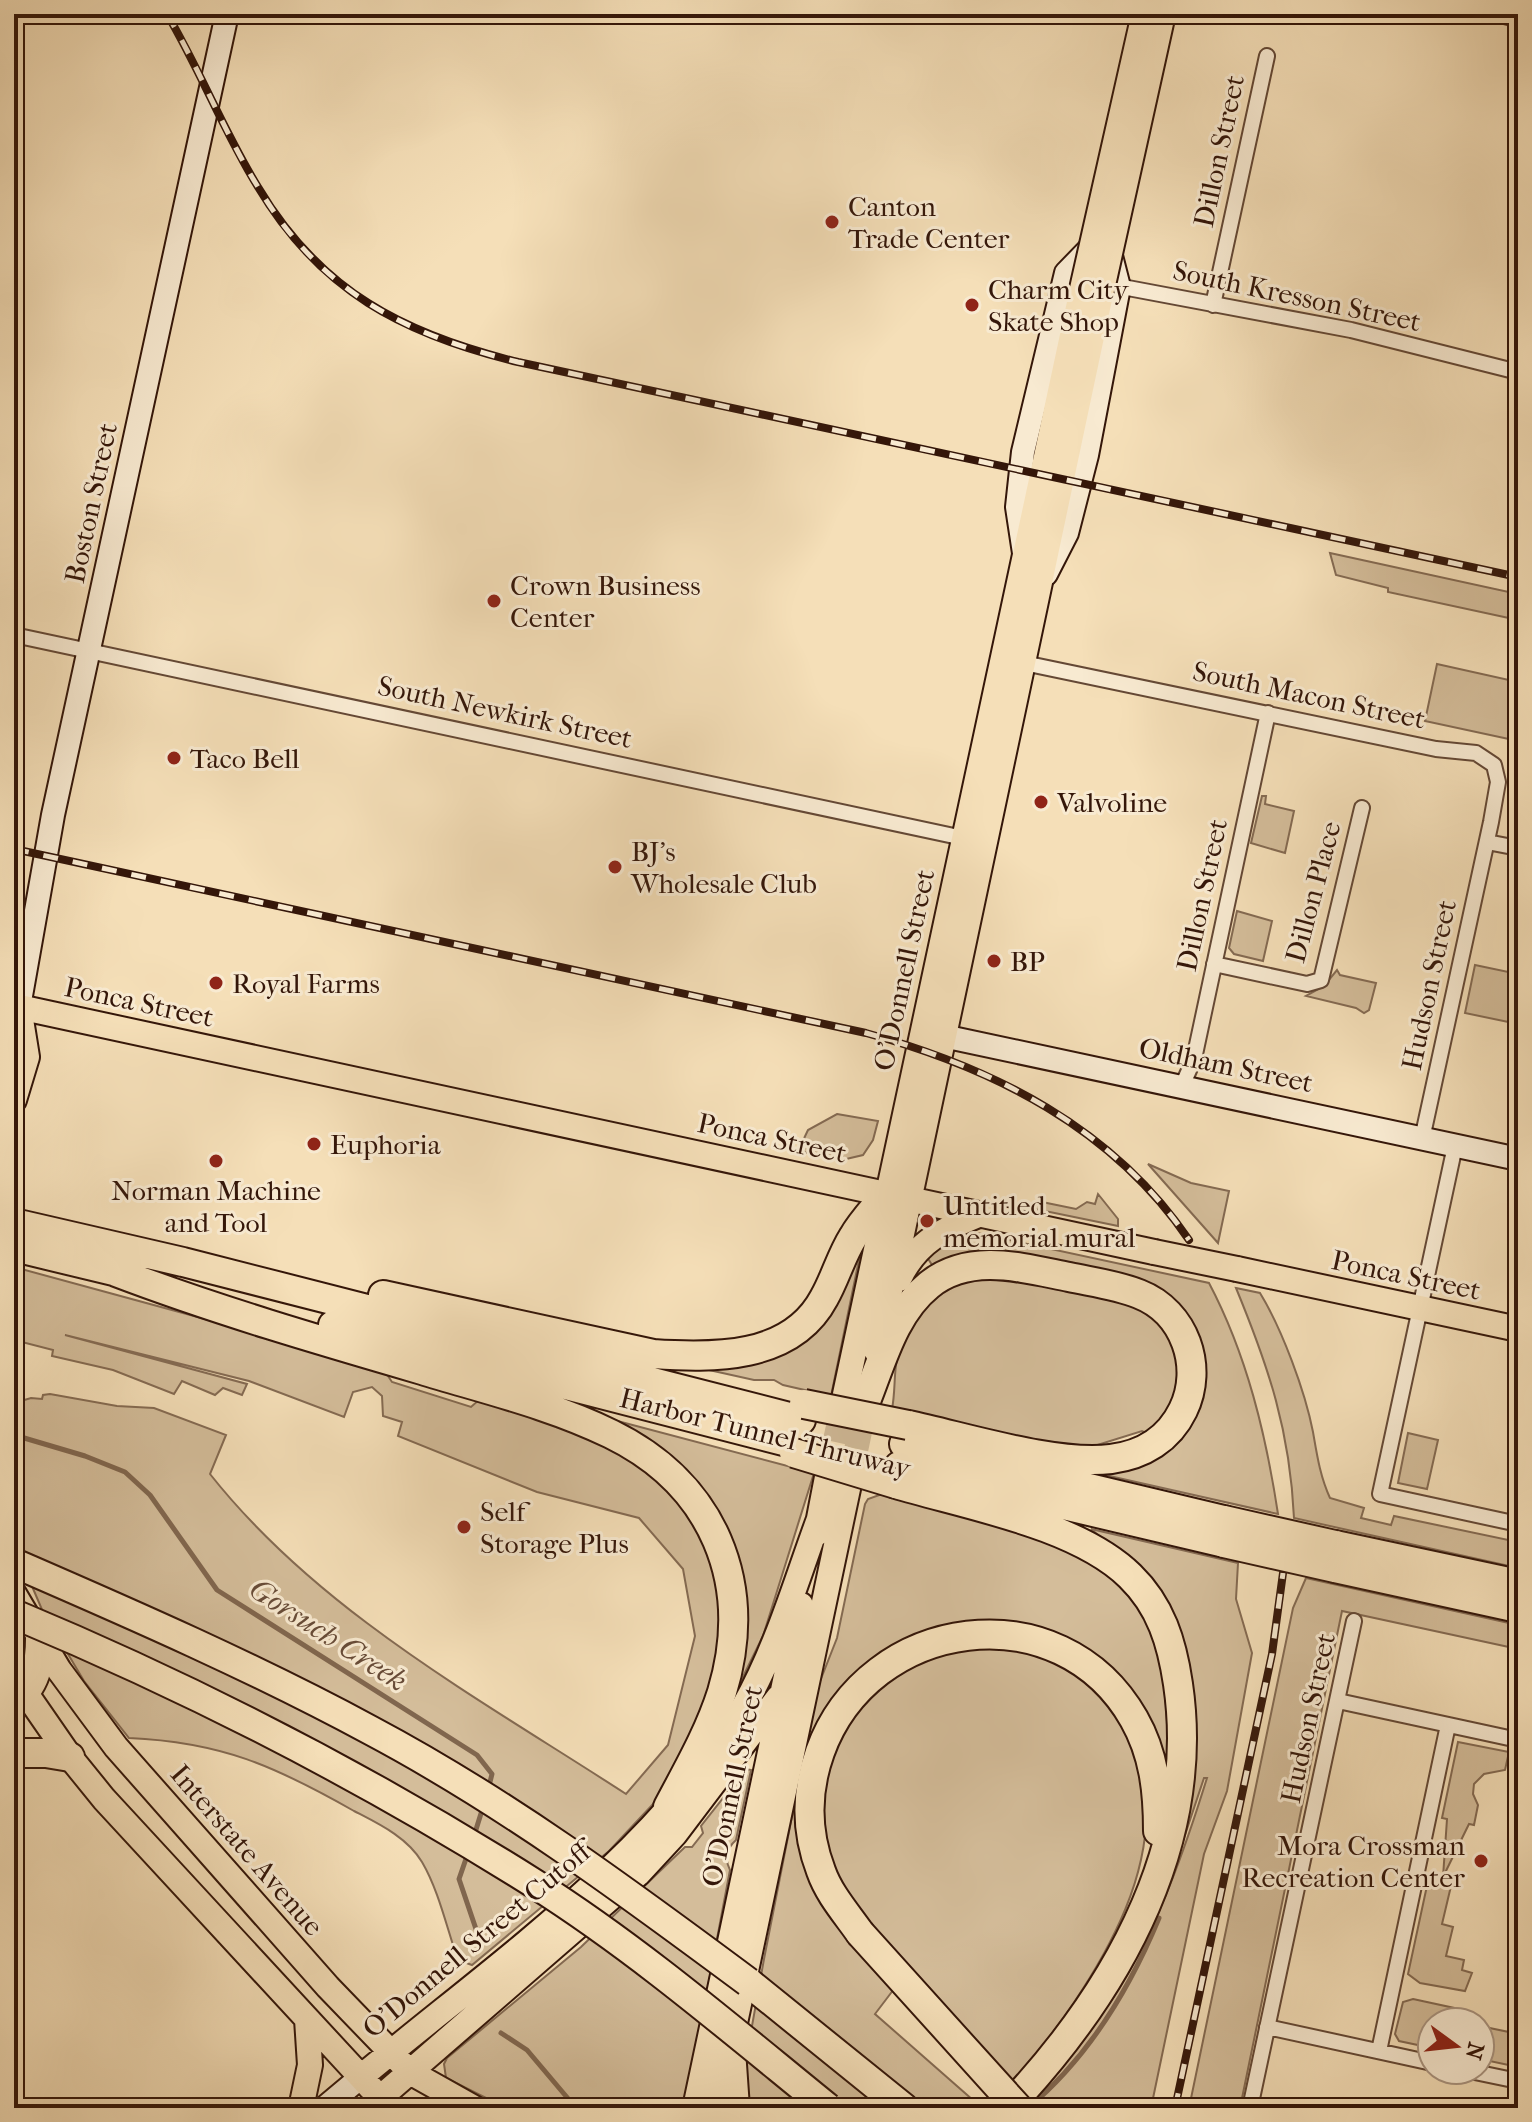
<svg xmlns="http://www.w3.org/2000/svg" width="1532" height="2122" viewBox="0 0 1532 2122" font-family="'IM FELL French Canon',serif">
	<style>
		.green { fill: #d4bd9a; stroke: #846a52; stroke-width: 2 }
		.lines { fill: none; stroke-linecap: round; stroke-linejoin: round }
		.stream { stroke: #80664e; stroke-width: 5 }
		.primary-tunnel { stroke: #ceb795; stroke-width: 24; stroke-dasharray: 24 12; stroke-linecap: butt }
		.street-casing { stroke: #644835; stroke-width: 18 }
		.secondary-casing { stroke: #341609; stroke-width: 26 }
		.primary-casing { stroke: #341609; stroke-width: 28 }
		.highway-casing { stroke: #341609; stroke-width: 32 }
		.street { stroke: #f8ead1; stroke-width: 14 }
		.secondary { stroke: #f8ead1; stroke-width: 22 }
		.primary { stroke: #f5dfb8; stroke-width: 24 }
		.highway { stroke: #f5dfb8; stroke-width: 28 }
		.rail-casing { stroke: #341609; stroke-width: 8 }
		.rail { stroke: #f8ead1; stroke-width: 5; stroke-dasharray: 15; stroke-linecap: butt }
		.primary-bridge-casing { stroke: #341609; stroke-width: 28; stroke-linecap: butt }
		.highway-bridge-casing { stroke: #341609; stroke-width: 32; stroke-linecap: butt }
		.primary-bridge { stroke: #f5dfb8; stroke-width: 24 }
		.highway-bridge { stroke: #f5dfb8; stroke-width: 28 }
		.poi-dot { fill: #8f2418; stroke: #f8ead1; stroke-width: 3 }
		.labels { text-anchor: middle; dominant-baseline: central; stroke-width: 6; stroke-linejoin: round; paint-order: stroke }
		.street-label { font-size: 28px; fill: #341609; stroke: #f8ead1 }
		.poi-label { font-size: 28px; fill: #341609; stroke: #f8ead1; text-anchor: start }
		.water-label { font-size: 30px; font-style: italic; fill: #674b37; stroke: #f8ead1 }
	</style>
	<rect width="100%" height="100%" fill="#f5dfb8"/>
	<filter id="stains"><feTurbulence type="fractalNoise" baseFrequency=".0025" numOctaves="4"/><feColorMatrix values="0 0 0 0 .2 0 0 0 0 .09 0 0 0 0 .02 0 0 0 .5 -.17"/></filter>
	<radialGradient id="worn" r=".72"><stop offset=".6" stop-color="#630" stop-opacity="0"/><stop offset="1" stop-color="#630" stop-opacity=".3"/></radialGradient>
	<!-- green -->
	<path class="green" d="M1330 553 1518 594V620L1388 592V588L1336 575Z
		M1437 664 1518 682V741L1425 721Z
		M1262 796H1266L1265 804 1294 811 1285 853 1251 843Z
		M1237 911 1272 921 1263 961 1234 954 1229 948Z
		M1475 965 1518 974V1024L1465 1013Z
		M1337 970 1340 975 1376 983 1369 1010 1364 1013 1356 1008 1306 996 1324 986Z
		M837 1114 878 1121 873 1140 863 1155 842 1160 798 1151 808 1130Z
		M1148 1164 1191 1183 1229 1191 1218 1243Z
		M1098 1194 1118 1219V1226L1035 1209 1037 1201 1076 1209 1087 1202 1095 1204Z
		M977 1233 1209 1283C1247 1355 1266 1435 1278 1514L1016 1455 1086 1468 1190 1410 1162 1298 934 1268 927 1257C939 1243 959 1232 977 1233Z
		M855 1253 860 1255 831 1396 783 1385 774 1380H754L700 1368 753 1362Z
		M14 1267 308 1347 386 1373 392 1382 471 1407 480 1399 528 1412 640 1458 712 1541 725 1650 670 1786 609 1851 472 1965 458 1960C447 1929 439 1891 422 1862 407 1837 379 1824 354 1811 275 1766 221 1742 129 1738L84 1681 43 1612 14 1544V1403L31 1398 42 1399 43 1395 50 1394 117 1406 154 1408 226 1435 210 1474C319 1612 480 1699 626 1794L668 1745 695 1636 683 1569 639 1518 537 1492 398 1436 402 1422 383 1416 382 1396 372 1387 353 1392 344 1417 249 1381 65 1335 247 1384 242 1395 223 1388 215 1395 182 1381 174 1394 113 1370 52 1356 53 1350 14 1340Z
		M978 1274C1023 1282 1119 1288 1153 1314 1167 1326 1175 1346 1177 1363 1181 1393 1169 1413 1148 1434L1142 1431 1091 1447 1019 1438 892 1409C895 1394 894 1380 896 1365 904 1315 933 1290 978 1274Z
		M1236 1288 1260 1293C1282 1329 1305 1391 1313 1432 1317 1455 1320 1476 1330 1498L1364 1508 1361 1518 1391 1525 1394 1516 1518 1542V1568L1294 1518C1290 1431 1269 1368 1236 1288Z
		M591 1414 814 1473 763 1636 732 1699 737 1561Z
		M1408 1433 1438 1440 1427 1489 1398 1483Z
		M882 1494 1058 1543 1122 1578 1162 1643 1171 1784 1132 1701 998 1625 828 1708 811 1739 799 1822 897 1985 875 2014 982 2108H744L745 2065 764 1959 817 1689 837 1638 865 1504 868 1499Z
		M1091 1529 1238 1563 1236 1599 1252 1653 1227 1791 1204 1854 1151 2108H1032L1026 2101C1059 2064 1095 2028 1120 1987 1159 1923 1185 1849 1207 1778H1204L1179 1853 1192 1774 1144 1574Z
		M1306 1578 1518 1625V1649L1342 1611 1240 2108H1189L1293 1608Z
		M962 1645C984 1647 1013 1644 1035 1651 1047 1655 1088 1679 1097 1689 1104 1696 1109 1706 1115 1714 1201 1837 1091 1987 1013 2084 983 2051 953 2019 923 1986 858 1917 790 1843 839 1742 850 1719 865 1689 889 1675 911 1663 938 1655 962 1645Z
		M1458 1742 1509 1752 1505 1770 1484 1774 1474 1784 1473 1794 1478 1805 1474 1825 1469 1824 1443 1877 1447 1819 1442 1818Z
		M746 1769 751 1770 736 1840C727 1848 724 1859 730 1870L685 2108H506L446 2078 444 2064 447 2058 581 1947 685 1847H692L703 1833 701 1826Z
		M1428 1881 1451 1886 1442 1924 1453 1927 1446 1956 1464 1960 1462 1970 1472 1973 1465 1991 1420 1983 1408 1974Z
		M1413 1999 1459 2009 1462 2012 1461 2022H1432V2048L1399 2041 1395 2034 1403 2002Z
		M1513 2015 1518 2016V2067L1480 2059V2026L1509 2032Z"/>
	<g class="lines">
		<!-- stream -->
		<path class="stream" d="M14 1435 85 1456 125 1472 150 1495 217 1590 477 1755 492 1774 488 1790
			M474 1836 483 1807
			M468 1853 459 1879 478 1935
			M501 2033 527 2050 576 2108
			M1028 2108C1087 2059 1130 1988 1159 1918"/>
		<!-- primary-tunnel -->
		<path class="primary-tunnel" d="M827 1477 844 1399
			M849 1484 866 1403"/>
		<!-- street casing -->
		<g class="street-casing">
			<path id="street" d="M1112 285 1351 330 1518 372
				M1213 305 1267 56
				M14 635 968 839
				M1019 662 1436 749 1476 753 1494 765 1498 782 1491 822 1422 1139
				M1487 842 1518 848
				M1214 964 1307 984 1321 980 1362 808
				M1182 1086 1194 1059 1268 713
				M1455 1146 1380 1494 1518 1524
				M1338 1701 1518 1740
				M1267 2027 1432 2063
				M1379 2051 1448 1725
				M1465 2070 1518 2081
				M1250 2108 1354 1621"/>
		</g>
		<!-- secondary casing -->
		<g class="secondary-casing">
			<path id="secondary" d="M1024 553 1017 507 1023 452 1066 273 1099 239
				M1046 574 1067 533 1087 455 1119 287 1109 248
				M14 1006 19 1007 53 815 227 14
				M929 1033 1518 1159
				M324 2108 361 2077"/>
		</g>
		<!-- primary casing -->
		<g class="primary-casing">
			<path id="primary" d="M19 1007 1154 1252
				M14 1100 27 1057 19 1007
				M1237 1269 1518 1329
				M899 1279C917 1241 944 1229 981 1214
				M877 1352 1101 294
				M844 1399 1082 289
				M816 1534 827 1477
				M14 1594 59 1670 116 1747 328 1987 410 2072 474 2108
				M14 1676 70 1757 104 1799 371 2088
				M361 2077C491 1968 658 1854 744 1706 777 1648 796 1581 819 1519
				M381 2097 638 1874 675 1834 778 1698
				M301 2108 310 2065 307 2019
				M695 2108 801 1605
				M717 2108 849 1484"/>
		</g>
		<!-- highway casing -->
		<g class="highway-casing">
			<path id="highway" d="M14 1223 183 1262 801 1420
				M14 1247 134 1276
				M116 1272C216 1310 319 1340 422 1370 484 1389 552 1405 611 1434 713 1484 755 1582 722 1692 709 1733 688 1769 668 1807
				M383 1295 653 1354C712 1358 791 1360 824 1298 835 1279 841 1256 853 1237 862 1221 876 1207 887 1193
				M333 1325 795 1444
				M866 1401C882 1361 894 1313 929 1285 970 1252 1023 1268 1069 1277 1092 1282 1117 1285 1139 1294 1185 1312 1204 1367 1183 1410 1169 1439 1143 1455 1111 1459 1055 1466 965 1437 908 1425
				M904 1444 1224 1520
				M899 1466 1224 1543
				M896 1484C966 1505 1077 1524 1130 1576 1161 1606 1172 1643 1178 1684 1201 1839 1121 1983 1021 2093
				M1335 1545 1518 1584
				M1335 1568 1518 1608
				M14 1701C36 1687 40 1663 40 1638
				M14 1753H46L70 1757
				M860 1933C846 1913 829 1894 821 1871 806 1832 806 1791 820 1752 869 1616 1060 1589 1134 1719 1154 1754 1158 1791 1158 1831
				M748 1982 904 2108
				M731 2050 735 2108"/>
		</g>
		<!-- street -->
		<use href="#street" class="street"/>
		<!-- secondary -->
		<use href="#secondary" class="secondary"/>
		<!-- primary -->
		<use href="#primary" class="primary"/>
		<!-- highway -->
		<use href="#highway" class="highway"/>
		<!-- rail casing -->
		<g class="rail-casing">
			<path id="rail" d="M167 14C200 70 224 132 258 187 320 291 403 334 518 362L1518 577
				M1471 14 1518 24
				M14 849 866 1033C994 1068 1113 1128 1189 1240
				M1175 2108 1272 1654 1283 1573"/>
		</g>
		<!-- rail -->
		<use href="#rail" class="rail"/>
		<!-- primary-bridge casing -->
		<g class="primary-bridge-casing">
			<path id="primary-bridge" d="M1082 289 1144 14
				M1101 294 1163 14
				M1154 1252 1237 1269"/>
		</g>
		<!-- highway-bridge casing -->
		<g class="highway-bridge-casing">
			<path id="highway-bridge" d="M804 1404 908 1425
				M794 1453 896 1484
				M1224 1520 1335 1545
				M1224 1543 1335 1568
				M14 1563C134 1615 255 1668 370 1730 504 1801 627 1892 748 1982
				M14 1614C194 1689 370 1780 535 1884 639 1950 733 2031 828 2108
				M860 1933 1018 2108"/>
		</g>
		<!-- primary-bridge -->
		<use href="#primary-bridge" class="primary-bridge"/>
		<!-- highway-bridge -->
		<use href="#highway-bridge" class="highway-bridge"/>
	</g>
	<!-- markers -->
	<g class="poi-dot">
		<circle cx="832" cy="222" r="8"/>
		<circle cx="972" cy="305" r="8"/>
		<circle cx="494" cy="601" r="8"/>
		<circle cx="174" cy="758" r="8"/>
		<circle cx="1041" cy="802" r="8"/>
		<circle cx="615" cy="867" r="8"/>
		<circle cx="994" cy="961" r="8"/>
		<circle cx="216" cy="983" r="8"/>
		<circle cx="314" cy="1144" r="8"/>
		<circle cx="216" cy="1161" r="8"/>
		<circle cx="927" cy="1221" r="8"/>
		<circle cx="464" cy="1527" r="8"/>
		<circle cx="1481" cy="1861" r="8"/>
	</g>
	<g class="labels">
		<!-- street labels -->
		<g class="street-label">
			<text transform="translate(1219 151) rotate(-78)">Dillon Street</text>
			<text transform="translate(1297 296) rotate(12)">South Kresson Street</text>
			<text transform="translate(91 503) rotate(-78)">Boston Street</text>
			<text transform="translate(1309 695) rotate(12)">South Macon Street</text>
			<text transform="translate(505 712) rotate(12)">South Newkirk Street</text>
			<text transform="translate(1313 892) rotate(-75)">Dillon Place</text>
			<text transform="translate(1202 895) rotate(-78)">Dillon Street</text>
			<text transform="translate(904 970) rotate(-78)">O'Donnell Street</text>
			<text transform="translate(1429 985) rotate(-78)">Hudson Street</text>
			<text transform="translate(139 1002) rotate(12)">Ponca Street</text>
			<text transform="translate(1226 1065) rotate(12)">Oldham Street</text>
			<text transform="translate(772 1138) rotate(12)">Ponca Street</text>
			<text transform="translate(1406 1275) rotate(12)">Ponca Street</text>
			<text transform="translate(765 1433) rotate(14)">Harbor Tunnel Thruway</text>
			<text transform="translate(1308 1718) rotate(-78)">Hudson Street</text>
			<text transform="translate(732 1786) rotate(-78)">O'Donnell Street</text>
			<text transform="translate(247 1850) rotate(49)">Interstate Avenue</text>
			<text transform="translate(476 1940) rotate(-40)">O'Donnell Street Cutoff</text>
		</g>
		<!-- poi labels -->
		<g class="poi-label">
			<text x="848" y="206">Canton<tspan x="848" dy="32">Trade Center</tspan></text>
			<text x="988" y="289">Charm City<tspan x="988" dy="32">Skate Shop</tspan></text>
			<text x="510" y="585">Crown Business<tspan x="510" dy="32">Center</tspan></text>
			<text x="190" y="758">Taco Bell</text>
			<text x="1057" y="802">Valvoline</text>
			<text x="631" y="851">BJ's<tspan x="631" dy="32">Wholesale Club</tspan></text>
			<text x="1010" y="961">BP</text>
			<text x="232" y="983">Royal Farms</text>
			<text x="330" y="1144">Euphoria</text>
			<text x="216" y="1190" text-anchor="middle">Norman Machine<tspan x="216" dy="32">and Tool</tspan></text>
			<text x="943" y="1205">Untitled<tspan x="943" dy="32">memorial mural</tspan></text>
			<text x="480" y="1511">Self<tspan x="480" dy="32">Storage Plus</tspan></text>
			<text x="1465" y="1845" text-anchor="end">Mora Crossman<tspan x="1465" dy="32">Recreation Center</tspan></text>
		</g>
		<!-- water labels -->
		<g class="water-label">
			<text transform="translate(328 1635) rotate(33)">Gorsuch Creek</text>
		</g>
	</g>
	<!-- margin -->
	<rect width="1532" height="2122" fill="none" stroke="#f5dfb8" stroke-width="48"/>
	<rect x="16" y="16" width="1500" height="2090" fill="none" stroke="#341609" stroke-width="4"/>
	<rect x="24" y="24" width="1484" height="2074" fill="none" stroke="#341609" stroke-width="2"/>
	<!-- north arrow -->
	<g transform="translate(1456 2046) rotate(105)"><circle r="38" fill="#f8ead1" stroke="#aa9581" stroke-width="2"/>
	<path d="M0-6L14 30L0 20L-14 30Z" fill="#8f2418"/>
	<text y="-12" font-size="22" font-weight="bold" text-anchor="middle" fill="#341609">N</text>
	</g>
	<rect width="100%" height="100%" filter="url(#stains)"/>
	<rect width="100%" height="100%" fill="url(#worn)"/>
</svg>
